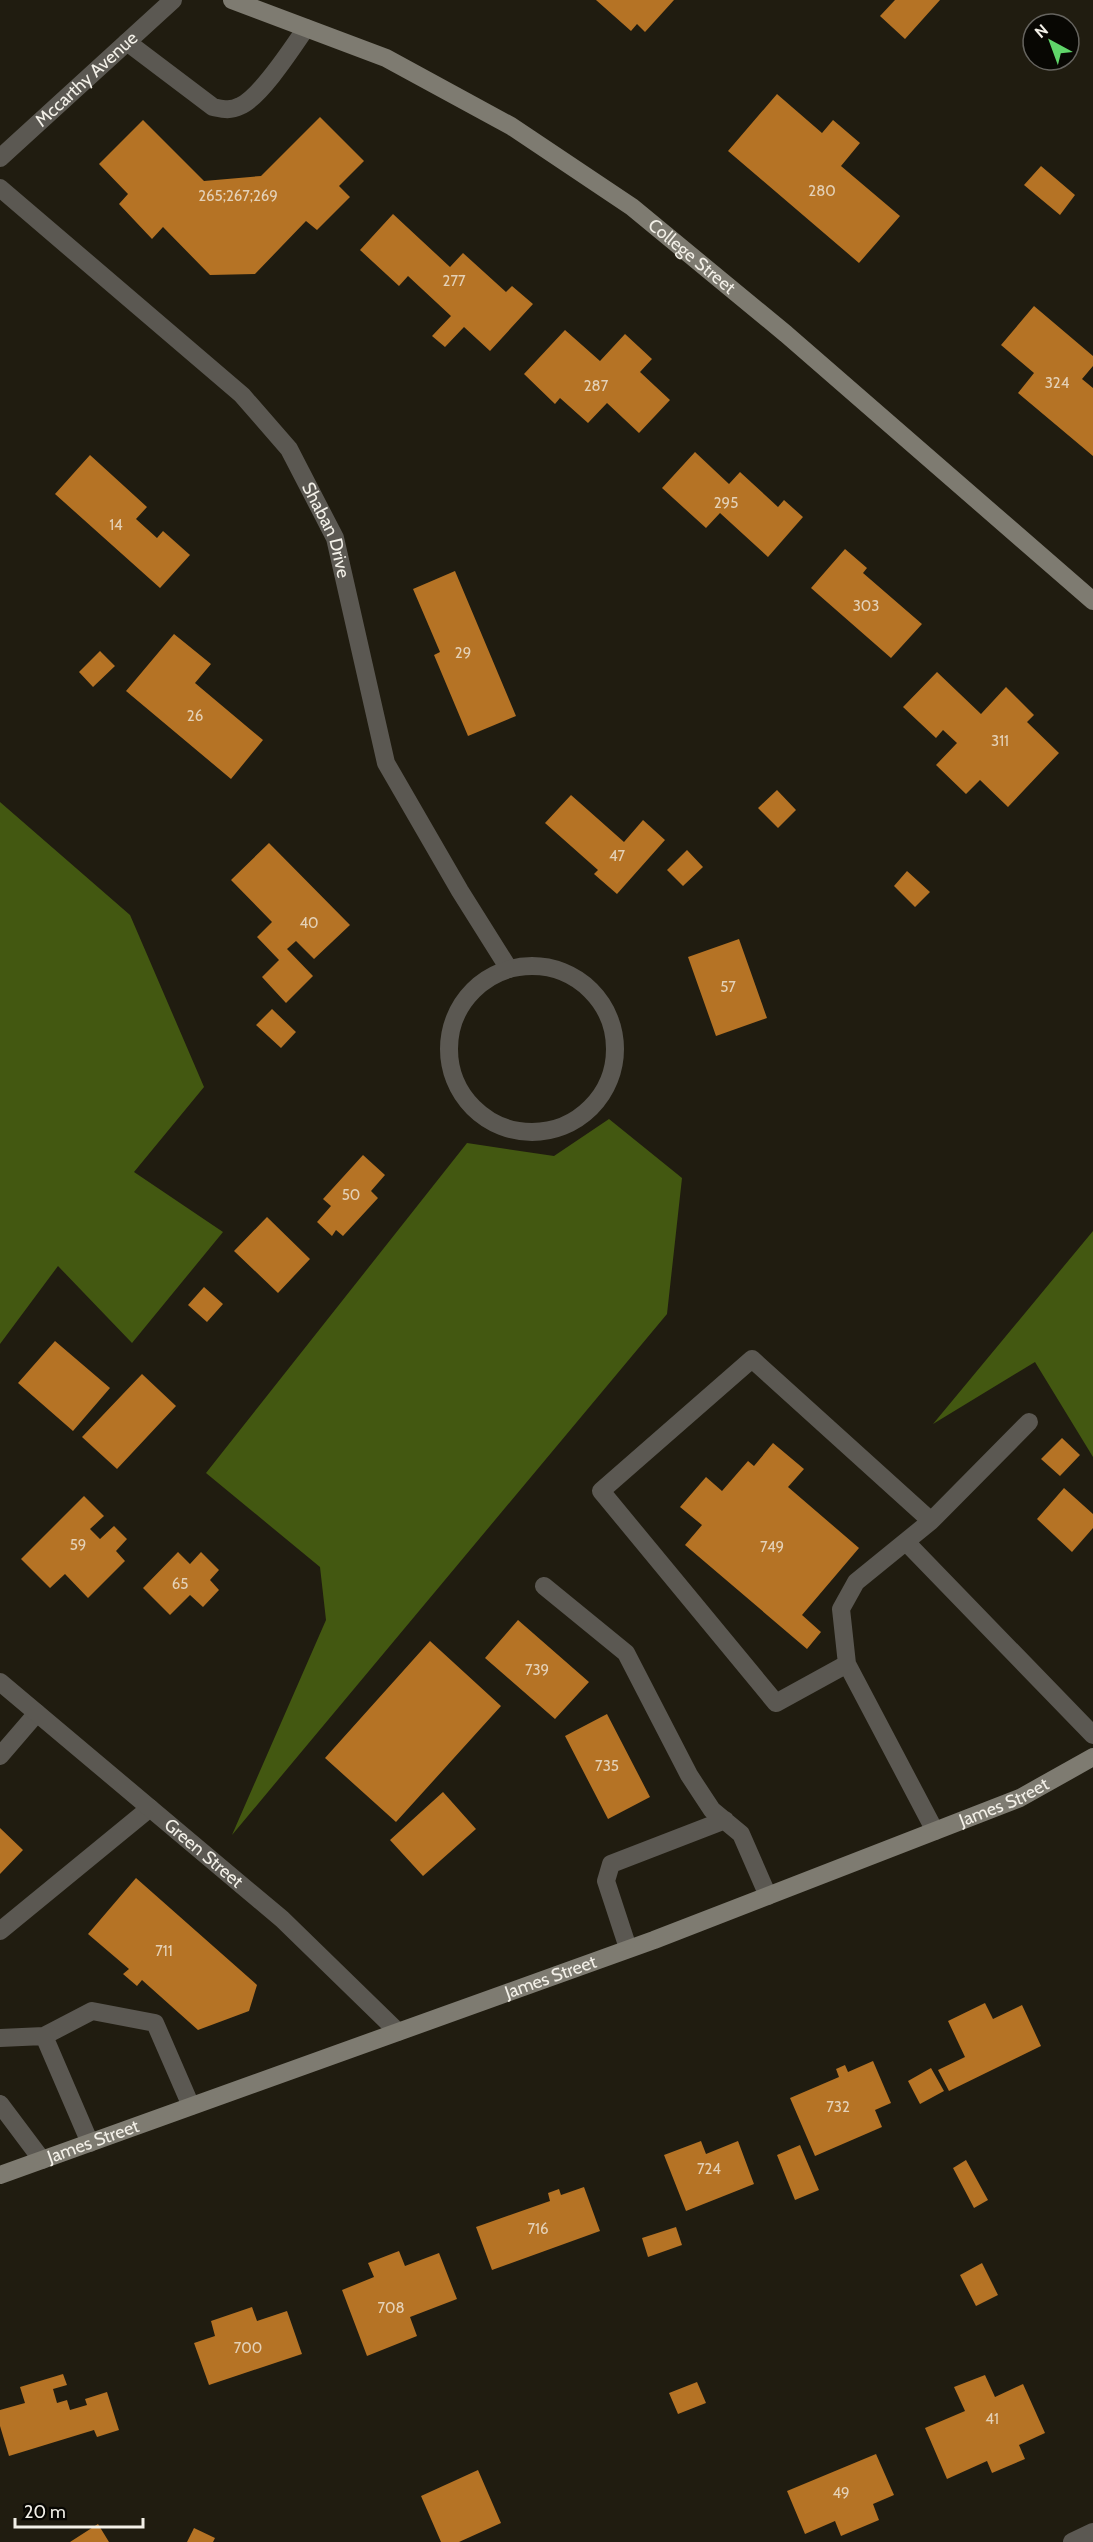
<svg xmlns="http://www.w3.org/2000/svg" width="1093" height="2542" viewBox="0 0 1093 2542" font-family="Cabin,sans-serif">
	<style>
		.forest { fill: #435811 }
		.building { fill: #b57325 }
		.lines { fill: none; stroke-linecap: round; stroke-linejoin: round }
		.lane { stroke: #5b5852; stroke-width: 18 }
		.street { stroke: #5b5852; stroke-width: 18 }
		.secondary { stroke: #7e7b71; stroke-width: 18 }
		.labels { text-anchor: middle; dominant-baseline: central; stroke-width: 5; stroke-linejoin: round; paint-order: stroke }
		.number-label { font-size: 15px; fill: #e4d1b7 }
		.street-label { font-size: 18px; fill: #f3f0e8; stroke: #080703 }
	</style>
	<rect width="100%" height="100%" fill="#201c10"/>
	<!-- forest -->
	<path class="forest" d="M0 802 130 915 204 1087 134 1172 223 1232 132 1343 58 1266 0 1344Z
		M609 1119 682 1178 667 1314 232 1835 326 1620 320 1567 206 1473 467 1143 554 1156Z
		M1093 1231V1457L1035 1362 933 1424Z"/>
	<!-- building -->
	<path class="building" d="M596 0H674L645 32 637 24 631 31Z
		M895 0H940L905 39 880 16Z
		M777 94 822 133 833 120 860 143 841 166 900 216 859 263 728 151Z
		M320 117 364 161 339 186 350 197 317 230 306 221 255 274 210 275 163 227 152 239 119 204 128 194 99 164 143 120 204 181 261 176Z
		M1041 166 1075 195 1060 215 1024 185Z
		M393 214 450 267 463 253 506 292 512 286 533 304 490 351 464 327 445 347 432 336 451 316 408 276 399 286 360 250Z
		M1034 306 1093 356V366L1082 379 1093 388V456L1018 393 1034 373 1001 345Z
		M565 330 600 361 625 334 652 359 640 372 670 400 639 433 607 403 588 423 560 398 555 404 524 374Z
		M695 452 729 484 740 472 778 507 784 500 803 517 768 557 720 513 706 528 662 488Z
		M90 455 147 507 136 519 157 538 163 531 190 555 160 588 55 494Z
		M845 549 867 568 863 573 922 624 891 658 811 588Z
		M455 571 516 716 468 736 434 655 440 652 413 589Z
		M174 634 211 664 195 683 263 740 231 779 126 691Z
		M100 651 115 666 93 687 79 672Z
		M937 672 981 714 1006 687 1034 715 1027 722 1059 753 1008 807 980 780 966 794 936 765 957 743 943 730 936 738 903 707Z
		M777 790 796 810 778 828 758 808Z
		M571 795 624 842 643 820 665 840 617 894 594 874 598 870 545 823Z
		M269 843 350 925 314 959 296 941 287 949 313 976 286 1003 262 977 279 960 257 937 272 922 231 880Z
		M687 850 703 867 683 886 667 870Z
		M907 871 930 892 915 907 894 886Z
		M739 939 767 1018 716 1036 688 957Z
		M272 1009 296 1032 281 1048 256 1025Z
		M363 1155 385 1175 371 1191 378 1198 343 1236 336 1230 332 1236 317 1222 331 1206 323 1199Z
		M267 1217 310 1259 278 1293 234 1251Z
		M204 1287 223 1304 207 1322 188 1305Z
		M55 1341 110 1388 73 1431 18 1383Z
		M142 1374 176 1406 117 1469 82 1437Z
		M1062 1438 1080 1455 1060 1476 1041 1459Z
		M773 1443 804 1469 788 1487 859 1548 802 1615 821 1632 807 1649 685 1545 702 1525 680 1507 706 1477 722 1491 748 1461 754 1466Z
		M1064 1488 1093 1514V1528L1072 1552 1037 1519Z
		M84 1496 104 1516 90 1529 100 1539 114 1526 127 1539 116 1551 125 1561 88 1598 65 1574 50 1588 21 1559Z
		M178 1552 190 1564 201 1552 219 1570 210 1580 219 1590 203 1607 190 1595 170 1615 143 1588Z
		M518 1620 589 1682 555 1719 485 1658Z
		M430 1641 501 1706 396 1822 325 1758Z
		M607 1714 650 1797 608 1819 565 1736Z
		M443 1792 476 1829 423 1876 390 1840Z
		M0 1828 23 1850 0 1874Z
		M136 1878 257 1985 249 2011 198 2030 142 1980 137 1986 123 1974 129 1969 88 1934Z
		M985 2003 993 2019 1022 2005 1041 2046 949 2091 938 2070 965 2057 948 2021Z
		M873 2061 891 2103 875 2110 882 2127 815 2156 790 2098 839 2077 836 2069 845 2065 848 2072Z
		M931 2068 944 2091 920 2104 908 2081Z
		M701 2141 706 2154 738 2141 754 2184 686 2211 664 2155Z
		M800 2145 819 2190 795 2200 777 2155Z
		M966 2160 988 2200 974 2208 953 2168Z
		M584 2187 600 2231 492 2270 476 2227 550 2201 548 2193 559 2189 561 2195Z
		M676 2227 682 2245 648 2257 642 2238Z
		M399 2251 405 2266 439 2253 457 2299 410 2317 417 2336 367 2356 342 2290 374 2277 368 2263Z
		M982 2263 998 2295 976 2306 960 2275Z
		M252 2307 257 2321 287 2311 302 2354 209 2385 194 2343 215 2336 211 2321Z
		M63 2374 67 2385 53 2389 57 2403 67 2400 70 2410 87 2405 85 2399 107 2392 119 2430 97 2437 94 2430 9 2456 0 2426V2410L25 2403 20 2387Z
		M985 2375 995 2397 1023 2384 1045 2433 1019 2445 1025 2459 992 2473 987 2461 947 2479 925 2428 965 2411 954 2387Z
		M697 2382 706 2403 678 2414 669 2393Z
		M876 2454 894 2495 873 2504 879 2520 841 2536 835 2521 805 2534 787 2491Z
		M478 2470 501 2523 459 2542H441L421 2496Z
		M98 2524 109 2542H70Z
		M194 2528 215 2538 213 2542H187Z"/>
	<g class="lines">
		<!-- lane -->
		<path class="lane" d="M127 42 213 107C223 109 230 111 240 106 260 98 293 47 306 28
			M906 1542 1093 1735
			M544 1586 626 1653 689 1775 712 1810 741 1834 768 1896
			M847 1664 841 1609 856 1582 931 1521
			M0 1756 37 1713
			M935 1831 847 1664 776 1703 601 1491 752 1359 931 1521 1029 1422
			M0 1931 150 1808
			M628 1948 606 1881 611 1864 725 1820
			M0 2038 44 2036
			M0 2104 42 2160
			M90 2143 44 2036 92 2011 155 2023 191 2106"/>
		<!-- street -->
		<g class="street">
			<path id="s1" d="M0 158 173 0"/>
			<path id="s2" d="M0 188 242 395 289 449 335 538 386 763 460 891 509 969"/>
			<circle cx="532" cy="1049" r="83"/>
			<path id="s3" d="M0 1682 282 1919 398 2032"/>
			<path d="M1072 2542 1093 2532"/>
		</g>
		<!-- secondary -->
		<g class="secondary">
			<path id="s4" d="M232 0 386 58 511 126 632 207 786 334 1093 601"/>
			<path id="s5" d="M0 2175 654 1940 1020 1798 1093 1757"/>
		</g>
	</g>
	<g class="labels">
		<!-- number labels -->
		<g class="number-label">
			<text x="822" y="191">280</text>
			<text x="238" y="196">265;267;269</text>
			<text x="454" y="281">277</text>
			<text x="1057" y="383">324</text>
			<text x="596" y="386">287</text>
			<text x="726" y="503">295</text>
			<text x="116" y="525">14</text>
			<text x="866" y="606">303</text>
			<text x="463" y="653">29</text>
			<text x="195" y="716">26</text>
			<text x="1000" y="741">311</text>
			<text x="617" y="856">47</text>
			<text x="309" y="923">40</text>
			<text x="728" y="987">57</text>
			<text x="351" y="1195">50</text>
			<text x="78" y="1545">59</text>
			<text x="772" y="1547">749</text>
			<text x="180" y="1584">65</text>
			<text x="537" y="1670">739</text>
			<text x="607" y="1766">735</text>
			<text x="164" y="1951">711</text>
			<text x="838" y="2107">732</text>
			<text x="709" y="2169">724</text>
			<text x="538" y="2229">716</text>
			<text x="391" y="2308">708</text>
			<text x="248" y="2348">700</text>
			<text x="992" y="2419">41</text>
			<text x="841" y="2493">49</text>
		</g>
		<!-- street labels -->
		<g class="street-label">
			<text stroke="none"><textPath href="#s1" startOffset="117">Mccarthy Avenue</textPath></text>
			<text stroke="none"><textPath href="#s4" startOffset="530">College Street</textPath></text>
			<text stroke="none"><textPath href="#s2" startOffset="480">Shaban Drive</textPath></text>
			<text stroke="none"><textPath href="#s5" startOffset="1071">James Street</textPath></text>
			<text stroke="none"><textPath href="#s3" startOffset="266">Green Street</textPath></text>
			<text stroke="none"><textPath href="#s5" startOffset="585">James Street</textPath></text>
			<text stroke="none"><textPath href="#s5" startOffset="99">James Street</textPath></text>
		</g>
	</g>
	<!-- north arrow -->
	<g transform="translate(1051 42) rotate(319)"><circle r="28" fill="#080703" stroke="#66645f" stroke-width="1.5"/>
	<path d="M0-4.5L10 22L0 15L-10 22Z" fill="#60d56a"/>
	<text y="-9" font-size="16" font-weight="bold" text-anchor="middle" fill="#f3f0e8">N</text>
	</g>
	<!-- scale -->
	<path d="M15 2518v9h128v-9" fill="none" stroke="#f3f0e8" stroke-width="3"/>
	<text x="24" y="2518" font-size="18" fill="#f3f0e8" stroke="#080703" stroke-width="4.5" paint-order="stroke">20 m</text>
</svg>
